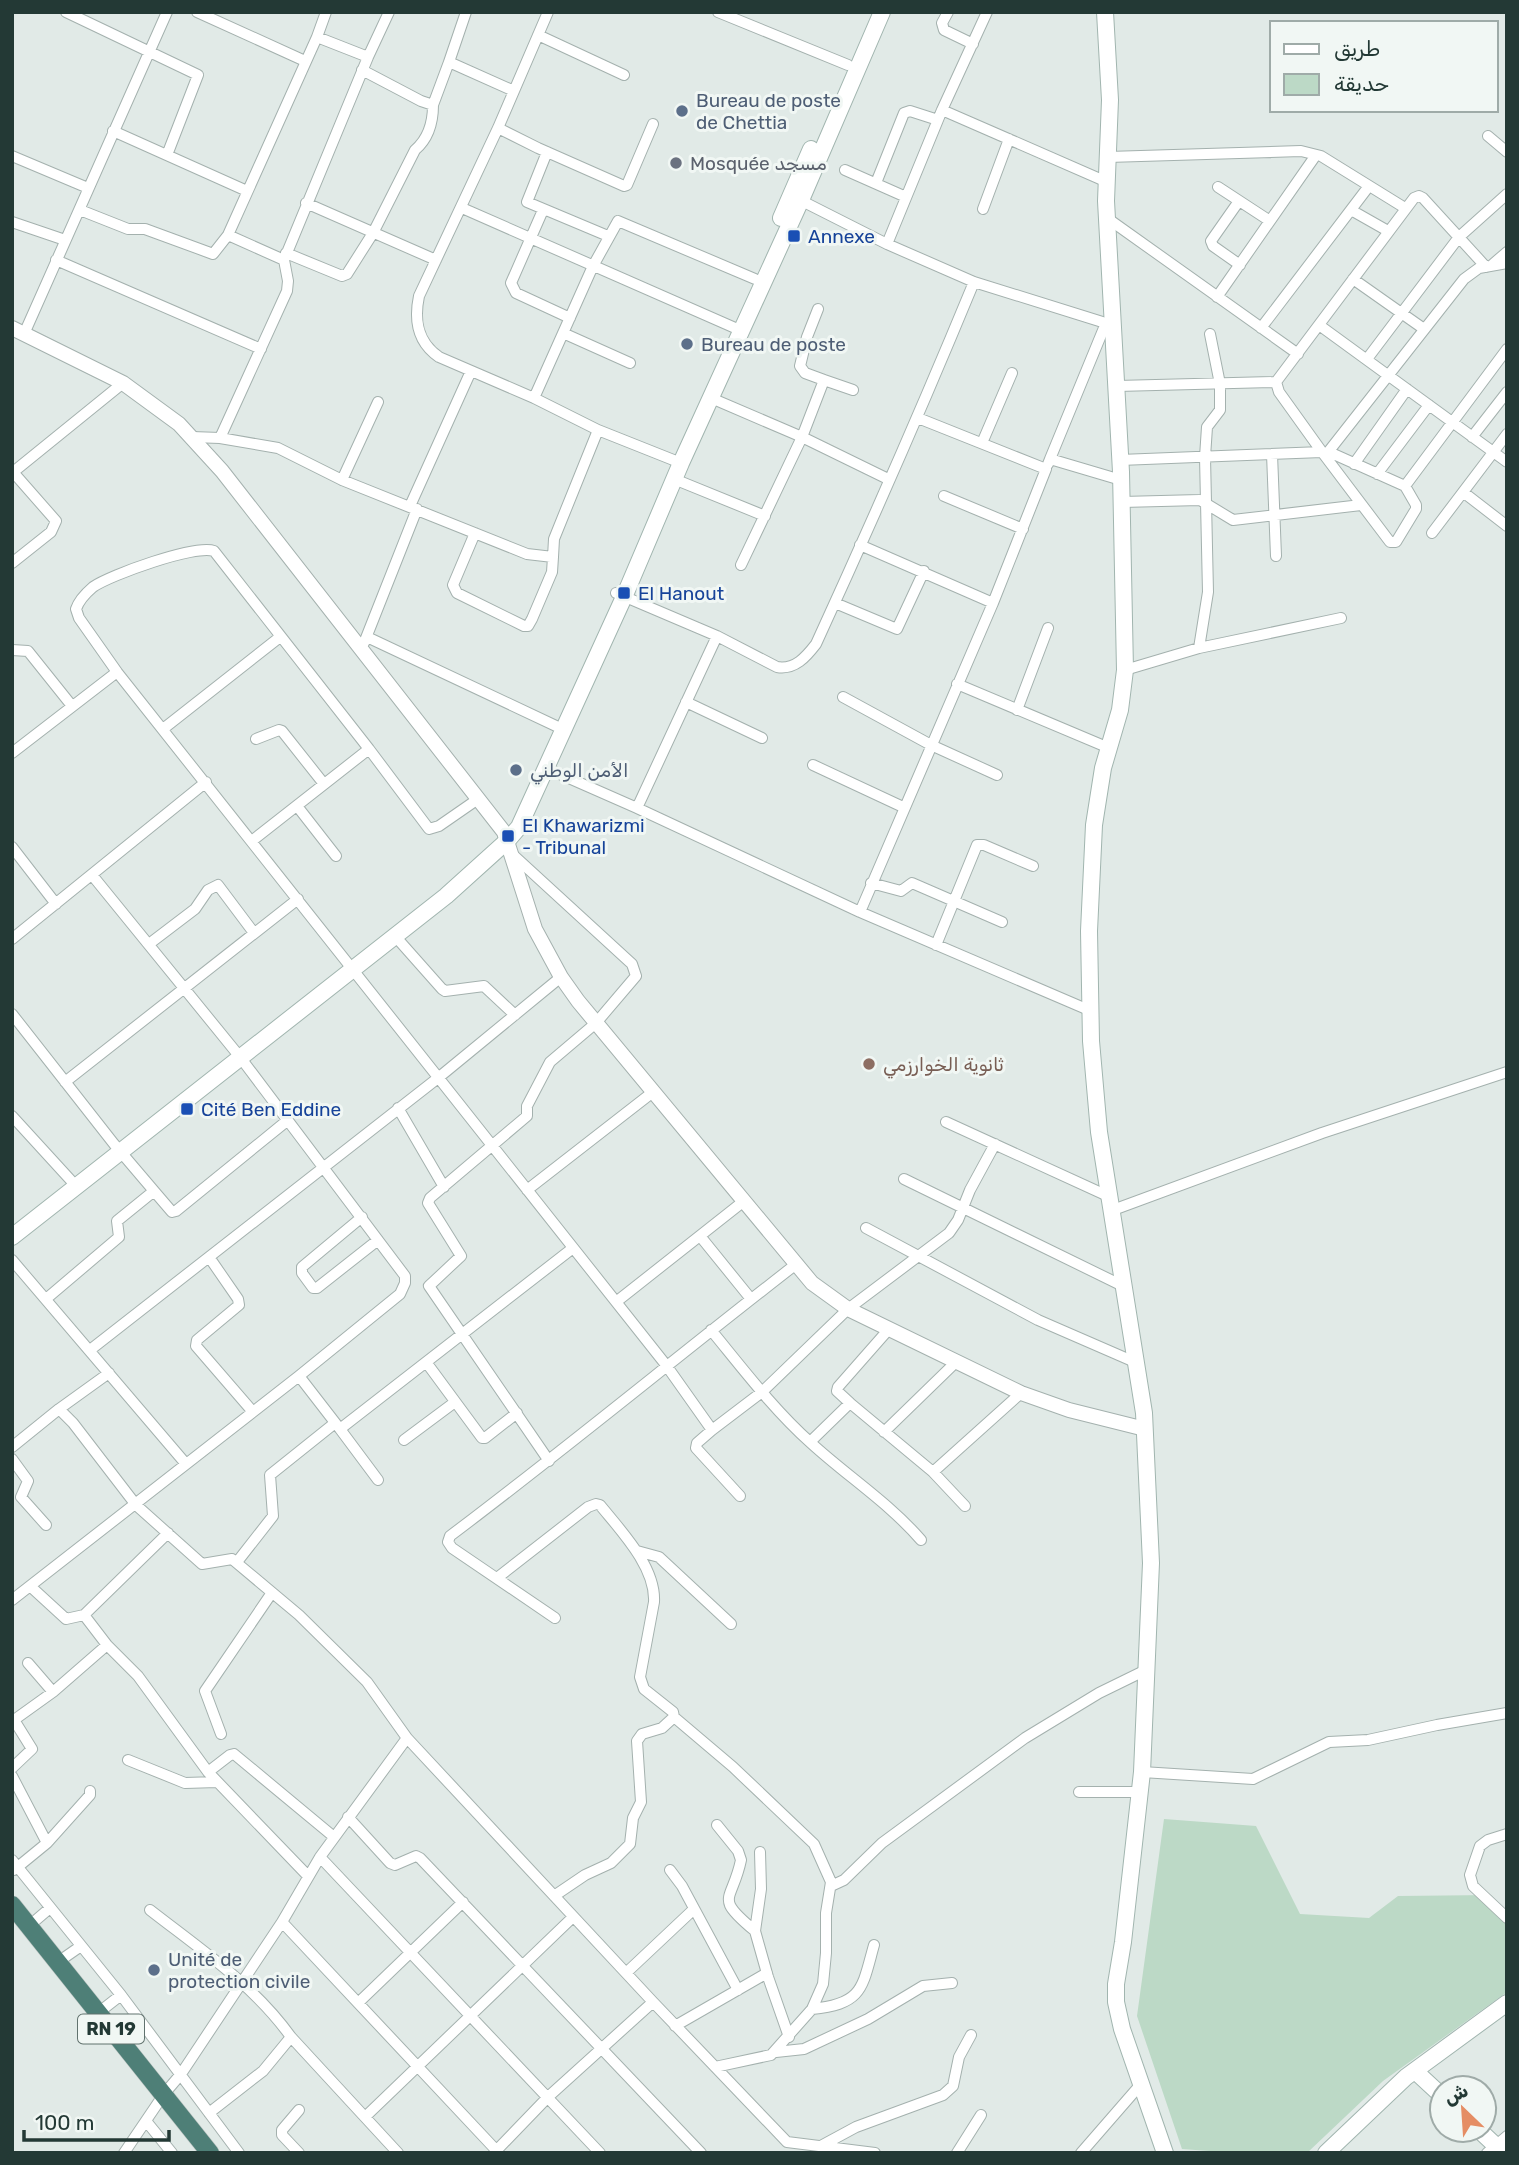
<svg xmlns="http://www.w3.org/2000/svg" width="1519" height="2165" viewBox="0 0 1519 2165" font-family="Rubik,Cairo,sans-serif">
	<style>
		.green { fill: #bcd9c6 }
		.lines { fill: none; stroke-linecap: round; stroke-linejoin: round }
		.minor-casing { stroke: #a4b1ae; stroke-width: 12 }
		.tertiary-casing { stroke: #a4b1ae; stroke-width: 16 }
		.secondary-casing { stroke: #a1b5af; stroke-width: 18 }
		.trunk-casing { stroke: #bdc4c2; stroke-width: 19 }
		.minor { stroke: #fff; stroke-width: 10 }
		.tertiary { stroke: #fff; stroke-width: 14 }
		.secondary { stroke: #fff; stroke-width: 16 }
		.trunk { stroke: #4e7f77; stroke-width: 18 }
		.service-dot { fill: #5c6f8a; stroke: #f1f7f4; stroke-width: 2.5 }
		.worship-dot { fill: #6b7280; stroke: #f1f7f4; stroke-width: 2.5 }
		.transit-dot { fill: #1a4fb4; stroke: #f1f7f4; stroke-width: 2.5 }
		.education-dot { fill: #8d6e63; stroke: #f1f7f4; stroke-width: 2.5 }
		.labels { text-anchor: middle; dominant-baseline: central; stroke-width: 6; stroke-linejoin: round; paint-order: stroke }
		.shield { fill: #f1f7f4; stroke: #61726e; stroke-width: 2 }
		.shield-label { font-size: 18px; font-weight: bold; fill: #233935 }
		.service-label { font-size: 19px; fill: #4e5e75; stroke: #f1f7f4; text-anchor: start }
		.worship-label { font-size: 19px; fill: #5b616d; stroke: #f1f7f4; text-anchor: start }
		.transit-label { font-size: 19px; fill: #164399; stroke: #f1f7f4; text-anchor: start }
		.education-label { font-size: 19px; fill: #785e54; stroke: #f1f7f4; text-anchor: start }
	</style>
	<rect width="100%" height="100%" fill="#e1eae7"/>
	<!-- green -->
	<path class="green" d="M1164 1819 1256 1826 1300 1914 1369 1918 1398 1896 1491 1895 1507 1914V1992L1383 2081 1307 2153H1236L1182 2149 1137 2016Z"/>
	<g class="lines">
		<!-- minor casing -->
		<g class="minor-casing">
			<path id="minor" d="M66 12 198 75 167 155
				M197 12 305 61
				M466 12 449 62 514 91
				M548 12 498 128 419 296C414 320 417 342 439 357L534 398 598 430 681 463
				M718 12 848 65
				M948 12 942 23 944 30 973 44
				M538 35 624 75
				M317 37 326 12
				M362 70 421 101 433 105 449 62
				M942 110 1107 182
				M498 128 538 148 624 186 627 185 653 124
				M113 131 247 191
				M1488 136 1507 152
				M547 152 527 202 608 236
				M12 156 88 188
				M1108 157 1301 151 1321 156 1405 208
				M845 170 906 197
				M876 183 904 113 910 111 938 120
				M1218 187 1270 221
				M796 198 887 244 974 282 1112 325
				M1239 201 1211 241 1213 246 1240 265
				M306 203 436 260
				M462 208 742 331
				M983 209 1009 139
				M80 210 128 229H145L213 254 228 235 317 37 368 57
				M543 210 511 283 516 293 570 318
				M1351 210 1388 231
				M1107 218 1298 354
				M12 222 65 240
				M228 235 284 260 368 57 389 12
				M887 244 942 110 987 12
				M286 253 342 276 347 274 373 233 415 150C428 139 433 122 433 105
				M56 260 261 349
				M1493 264 1507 252
				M1353 279 1424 329
				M1217 297 1316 155
				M1319 325 1507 462
				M1261 328 1369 186
				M563 333 630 363
				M24 334 167 12
				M1367 359 1459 237 1507 194
				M824 380 853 390
				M1117 386 1276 382
				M534 398 593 266 618 221 755 279
				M711 398 802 437 888 479
				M192 437 220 438 278 448 342 480 527 554 553 557 554 539 598 430
				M1472 437 1507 392
				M220 438 287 291 288 281 284 260
				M982 443 1012 373
				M1322 452 1279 392 1276 382 1414 198 1419 196 1423 198 1486 267
				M1329 452 1405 486 1507 349
				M1272 454 1276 556
				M1325 456 1464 279 1479 268 1507 263
				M1050 459 1106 323
				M1120 460 1322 452 1390 542H1396L1416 509V505L1405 486
				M1048 464 1050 459 1121 480
				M1354 464 1407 389
				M12 473 123 383
				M1377 474 1429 405
				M674 479 765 516
				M342 480 378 402
				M1463 492 1507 526
				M944 496 1023 529
				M1122 502 1200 500 1233 520 1361 505
				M410 506 471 371
				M475 533 453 585 457 593 524 626H528L532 619 552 572 553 557
				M1432 533 1507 434
				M860 545 993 603
				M12 563 51 532 56 521 13 472
				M741 565 802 437 824 380 805 373 800 366 807 337 818 309
				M616 593 717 636 777 667C795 670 806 657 816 644 871 524 924 403 974 282
				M835 603 897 629 924 571
				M367 637 556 726
				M364 643 417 509
				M1199 648 1341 618
				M12 650 28 651 72 706
				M1125 670 1199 648 1208 592 1205 457 1207 427 1220 410V384L1210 334
				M117 672 79 618 76 609C79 600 86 593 93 587 110 575 196 544 214 551L369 749 253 840
				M957 684 1109 748
				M843 697 931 745 997 775
				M686 702 762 738
				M1017 710 1048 628
				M163 729 280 637
				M256 739 279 730 282 731 324 784
				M369 749 429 829 439 826 478 799
				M12 753 117 672 666 1365 712 1430 762 1392 848 1309 949 1233 958 1220 970 1190 995 1144
				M813 765 903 807
				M546 768 637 808 860 912 1091 1011
				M297 806 336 856
				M637 808 717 636
				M12 847 56 904
				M512 854 632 964 636 976 596 1023 550 1062 527 1106V1116L430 1198 428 1203 461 1256 429 1286 549 1461
				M871 883 901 891 912 883 1002 922
				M860 912 993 603 1046 469 918 418
				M395 936 442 989 445 991 484 986 515 1015
				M12 939 206 782
				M149 944 195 909 208 890 218 885 254 933
				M936 945 977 845H984L1033 866
				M12 1014 114 1144 154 1191 117 1221 119 1237 46 1299
				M65 1082 298 899
				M398 1108 444 1187
				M12 1116 76 1186
				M946 1122 1110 1197
				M904 1179 1125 1287
				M527 1190 653 1092
				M154 1191 172 1212 176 1211 288 1120
				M1113 1210 1322 1133 1507 1072
				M362 1217 302 1267V1273L313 1288H317L378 1240
				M866 1228 1038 1320 1137 1363
				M700 1236 751 1299
				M209 1257 238 1299 239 1305 197 1340 196 1346 253 1412
				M12 1260 186 1464
				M616 1302 744 1201
				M711 1330C743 1369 774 1410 811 1443 847 1476 889 1503 921 1540
				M90 1350 438 1078 561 977
				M426 1362 482 1438H485L517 1413
				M109 1373 59 1409 73 1423 136 1505 202 1564 232 1559 299 1615 367 1682 407 1738 320 1857 282 1922 181 2074 164 2094 124 2153
				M299 1376 340 1429 573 1248
				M850 1403 837 1391 838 1387 889 1329
				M340 1429 378 1480
				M712 1430 697 1443 696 1448 740 1496
				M884 1432 956 1362
				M404 1440 455 1402
				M810 1442 850 1403 933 1472 1021 1393
				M12 1447 59 1409
				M12 1459 28 1481 21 1497 46 1525
				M933 1472 965 1506
				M637 1551 659 1557 731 1624
				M237 1562 273 1516 270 1475 335 1423
				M497 1578 588 1507 596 1504 600 1505C621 1531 656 1567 654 1602L640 1677 644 1689 673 1712 674 1717 662 1728 642 1734 637 1741 641 1802 633 1818 630 1844 611 1863 585 1875 554 1896
				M30 1586 66 1619 84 1615 168 1533
				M12 1600 299 1376 400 1294 405 1283V1276L240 1057 92 875
				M555 1618 452 1548 448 1542 450 1536C567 1448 679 1355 795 1265
				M107 1645 138 1676 208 1772 308 1876
				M28 1663 53 1692
				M674 1717 733 1767 814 1844 831 1882 826 1913V1953L823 1984 812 2009 771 2055 715 2067
				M221 1734 205 1691 271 1594
				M407 1738 653 2002 787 2142 875 2153
				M128 1760 185 1783 217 1782
				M12 1768 32 1749 14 1720 53 1692 107 1645 84 1615
				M208 1772 230 1755 234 1754 334 1837
				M1142 1772 1253 1779 1329 1742 1368 1740 1437 1725 1507 1713
				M12 1776 47 1843 14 1870
				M1079 1792H1140
				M348 1817 390 1863 395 1865 416 1856 420 1858 701 2153
				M717 1825 738 1851 741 1860C732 1903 713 1896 755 1931
				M1507 1834 1488 1840 1480 1846 1470 1875 1473 1886 1507 1918
				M47 1843 90 1795V1791
				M760 1852 761 1889 755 1931 768 1977 789 2037
				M320 1857 600 2153
				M12 1860 121 1995 239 2153
				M670 1870 682 1886 738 1990
				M831 1886 844 1880 882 1843 1025 1738 1099 1693 1146 1670
				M150 1910C200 1949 254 1985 291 2037
				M282 1922 496 2150
				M29 1926 50 1908
				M58 1962 81 1946
				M626 1973 694 1909
				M358 2003 463 1902
				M812 2009C863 2004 862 1988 874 1945
				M98 2013 121 1995
				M675 2026 767 1973
				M776 2052 804 2049 868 2019 923 1986 952 1983
				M299 2110 282 2130V2135L299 2153
				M209 2113 263 2071 291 2037 398 2153
				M365 2117 573 1917
				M146 2121 172 2153
				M819 2147 856 2127 943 2095 953 2086 959 2057 971 2035
				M494 2153 548 2097 653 2002
				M957 2153 981 2115
				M1081 2153 1141 2084
				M1487 2153 1507 2136"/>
		</g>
		<!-- tertiary casing -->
		<g class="tertiary-casing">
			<path id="tertiary" d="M12 328 123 383 179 424 222 471 504 832 535 929 561 977 578 1001 812 1283 848 1309 1021 1393 1069 1410 1145 1429"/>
		</g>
		<!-- secondary casing -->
		<g class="secondary-casing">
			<path id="secondary" d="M1105 12 1110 100 1106 201 1121 472 1125 670 1120 710 1103 768 1094 825 1089 931 1091 1041 1099 1132 1144 1413 1151 1563 1142 1772 1123 1942 1116 1984V2002L1122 2029 1165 2153
				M781 218 811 149
				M12 1237 446 896 507 841 519 827 624 597 681 463 801 200 882 12
				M1415 2071 1442 2096
				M1479 2130 1495 2145 1507 2151
				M1326 2153 1406 2077 1507 2003"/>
		</g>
		<!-- trunk casing -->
		<g class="trunk-casing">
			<path id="trunk" d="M12 1905 210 2153"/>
		</g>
		<!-- minor -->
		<use href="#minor" class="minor"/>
		<!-- tertiary -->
		<use href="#tertiary" class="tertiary"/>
		<!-- secondary -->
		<use href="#secondary" class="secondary"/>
		<!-- trunk -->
		<use href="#trunk" class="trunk"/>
	</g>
	<!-- markers -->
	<g class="service-dot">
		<circle cx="682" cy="111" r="7"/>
		<circle cx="687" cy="344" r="7"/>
		<circle cx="516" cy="770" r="7"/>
		<circle cx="154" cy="1970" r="7"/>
	</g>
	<circle class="worship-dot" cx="676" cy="163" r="7"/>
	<g class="transit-dot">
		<rect x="787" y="229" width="14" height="14" rx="3.5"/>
		<rect x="617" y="586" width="14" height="14" rx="3.5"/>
		<rect x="501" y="829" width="14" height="14" rx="3.5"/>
		<rect x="180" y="1102" width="14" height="14" rx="3.5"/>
	</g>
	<circle class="education-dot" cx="869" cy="1064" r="7"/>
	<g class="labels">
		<!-- shield labels -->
		<rect class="shield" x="78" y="2014.5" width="66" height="29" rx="5"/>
		<g class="shield-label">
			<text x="111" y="2029">RN 19</text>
		</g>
		<!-- service labels -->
		<g class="service-label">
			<text x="696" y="100">Bureau de poste<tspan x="696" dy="22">de Chettia</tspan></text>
			<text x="701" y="344">Bureau de poste</text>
			<text x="530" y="770">الأمن الوطني</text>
			<text x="168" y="1959">Unité de<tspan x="168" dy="22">protection civile</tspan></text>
		</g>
		<!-- worship labels -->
		<g class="worship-label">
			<text x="690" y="163">Mosquée مسجد</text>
		</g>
		<!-- transit labels -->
		<g class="transit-label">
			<text x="808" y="236">Annexe</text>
			<text x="638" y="593">El Hanout</text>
			<text x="522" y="825">El Khawarizmi<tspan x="522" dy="22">- Tribunal</tspan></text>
			<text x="201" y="1109">Cité Ben Eddine</text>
		</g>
		<!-- education labels -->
		<g class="education-label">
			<text x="883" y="1064">ثانوية الخوارزمي</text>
		</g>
	</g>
	<!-- border -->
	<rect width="1519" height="2165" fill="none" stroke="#233935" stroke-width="28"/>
	<!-- legend -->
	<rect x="1270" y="21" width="228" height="91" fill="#f1f7f4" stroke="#9faba8" stroke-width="2"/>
	<rect x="1284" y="44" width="35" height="10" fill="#ffffff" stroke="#9faba8" stroke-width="2"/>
	<text x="1334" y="56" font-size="21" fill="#233935">طريق</text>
	<rect x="1284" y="74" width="35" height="21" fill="#bcd9c6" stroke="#9faba8" stroke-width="2"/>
	<text x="1334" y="91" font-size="21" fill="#233935">حديقة</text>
	<!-- north arrow -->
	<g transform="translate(1463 2109) rotate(335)"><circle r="33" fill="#f1f7f4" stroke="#9faba8" stroke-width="2"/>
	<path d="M0-5L12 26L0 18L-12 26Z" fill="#e58d64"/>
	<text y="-10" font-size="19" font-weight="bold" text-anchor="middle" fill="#233935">ش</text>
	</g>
	<!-- scale -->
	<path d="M24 2130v10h145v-10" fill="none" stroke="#233935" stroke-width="3.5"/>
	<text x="35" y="2130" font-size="21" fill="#233935" stroke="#f1f7f4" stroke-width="5" paint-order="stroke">100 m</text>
</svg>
